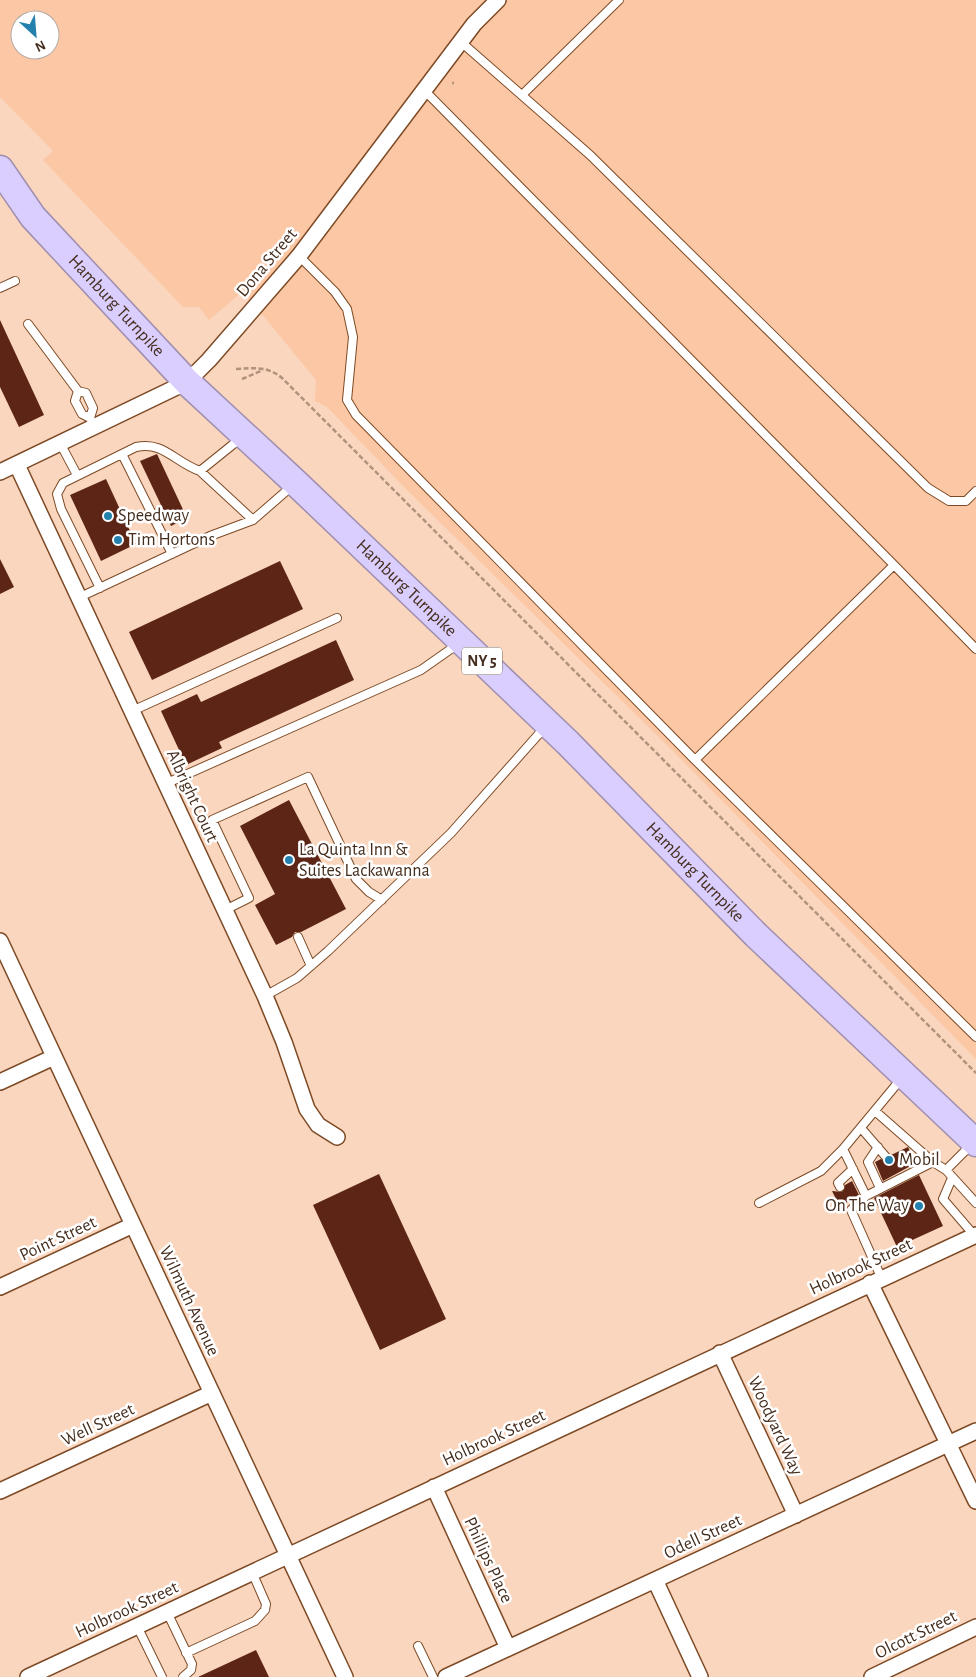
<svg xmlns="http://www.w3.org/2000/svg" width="976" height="1677" viewBox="0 0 976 1677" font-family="'Alegreya Sans',sans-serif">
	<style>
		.built { fill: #fcc7a4; fill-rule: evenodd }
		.building { fill: #5d2516 }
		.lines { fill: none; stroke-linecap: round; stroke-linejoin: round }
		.service-casing { stroke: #7d4a25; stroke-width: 10 }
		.minor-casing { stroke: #7d4a25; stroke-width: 18 }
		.trunk-casing { stroke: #9f8eaf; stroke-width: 29 }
		.path { stroke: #b1927d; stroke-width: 2.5; stroke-dasharray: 5 2.5; stroke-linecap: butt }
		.service { stroke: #fff; stroke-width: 8 }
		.minor { stroke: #fff; stroke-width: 15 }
		.trunk { stroke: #dacefe; stroke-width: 26 }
		.poi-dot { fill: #2480ad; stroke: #fff; stroke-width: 2 }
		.labels { text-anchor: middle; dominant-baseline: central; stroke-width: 5; stroke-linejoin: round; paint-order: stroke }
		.shield { fill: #fff; stroke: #7c6c61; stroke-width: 1 }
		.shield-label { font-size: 16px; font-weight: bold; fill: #442d1d }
		.street-label { font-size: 18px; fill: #442d1d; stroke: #fff }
		.poi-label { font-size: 18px; fill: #442d1d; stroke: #fff; text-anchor: start }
	</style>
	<rect width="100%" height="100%" fill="#fad6be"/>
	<!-- built -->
	<path class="built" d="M0 0H976V1059L676 754 407 490 327 407 315 401 316 380 243 291 209 320 199 307H183L43 160 53 151 0 97ZM20 20H50V50H20Z"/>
	<!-- building -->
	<path class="building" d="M0 320 44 415 19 427 0 387Z
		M157 454 187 518 171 526 140 461Z
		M106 479 136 544 101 561 70 495Z
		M0 559 14 587 0 594Z
		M280 561 303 609 152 680 129 632Z
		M336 640 354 680 219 742 222 748 186 765 161 711 197 694 201 702Z
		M289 800 346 909 301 932H295L292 937 276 945 255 905 275 894 240 826Z
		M908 1147 916 1163 883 1181 875 1162 881 1159 888 1162 891 1159V1155Z
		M379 1174 446 1319 380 1350 313 1205Z
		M919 1175 943 1226 897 1247 874 1198Z
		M852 1181 859 1195 840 1207 832 1191 842 1192 845 1185Z
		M256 1650 269 1677H198Z"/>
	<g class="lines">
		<!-- service casing -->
		<g class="service-casing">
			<path id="service" d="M461 42 590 155 928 488 949 501H966L976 491
				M522 95 619 0
				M299 256 335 292 347 309 353 337 347 400 356 415 695 760 894 565 424 90
				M0 288 15 281
				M28 324 78 391
				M90 418 82 414 75 401 78 391 86 393 93 408 90 418 94 427
				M60 443 77 475
				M122 454 172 554
				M200 471 253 520
				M894 565 976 649
				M100 588 61 509 57 494 63 483 136 447C164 441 174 462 200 471L241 438
				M78 598 210 536 253 520 292 486
				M132 711 337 618
				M695 760 976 1037
				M165 784 421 670 458 644
				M225 910 249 898 212 820 308 777 356 879 369 892 382 900
				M298 937 311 966
				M265 996 297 978 328 951 451 833 545 727
				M875 1111 933 1162 946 1170 976 1203
				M861 1128 886 1157
				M878 1147 868 1162 880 1188
				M946 1170 971 1145
				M952 1178 943 1199 974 1235
				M840 1187 838 1183 853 1169
				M866 1196 843 1149 901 1079
				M759 1203 821 1171 843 1149
				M881 1277 851 1210 866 1196 933 1162
				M167 1612 192 1664 191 1670 183 1677
				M137 1626 162 1677
				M418 1646 433 1677
				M186 1653 255 1621 265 1610 266 1604 252 1572"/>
		</g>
		<!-- minor casing -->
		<g class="minor-casing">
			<path id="minor" d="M17 465 265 996 284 1042 307 1109 318 1125 337 1137
				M0 472 187 382 209 360 299 256 474 24 498 0
				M0 941 345 1677
				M0 1082 54 1057
				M870 1283 976 1501
				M0 1287 133 1225
				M720 1353 796 1515
				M434 1487 508 1648
				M0 1491 212 1393
				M655 1580 700 1677
				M28 1677 976 1235
				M446 1677 976 1431
				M872 1677 976 1627"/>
		</g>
		<!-- trunk casing -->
		<g class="trunk-casing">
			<g id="trunk">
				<path id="s1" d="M0 169 33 217 187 382 296 483 568 743 756 935 976 1143"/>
			</g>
		</g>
		<!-- path -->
		<path class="path" d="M452 83H454
			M236 369C254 368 268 366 282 378L976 1073
			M242 379 263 370"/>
		<!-- service -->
		<use href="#service" class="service"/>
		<!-- minor -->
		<use href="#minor" class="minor"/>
		<!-- trunk -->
		<use href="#trunk" class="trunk"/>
	</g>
	<!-- markers -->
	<g class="poi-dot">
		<circle cx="108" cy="516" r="5"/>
		<circle cx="118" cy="540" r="5"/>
		<circle cx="289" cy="860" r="5"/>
		<circle cx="889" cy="1160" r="5"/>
		<circle cx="919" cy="1206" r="5"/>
	</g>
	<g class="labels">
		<!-- shield labels -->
		<rect class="shield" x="462" y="647.5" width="40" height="27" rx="4"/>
		<g class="shield-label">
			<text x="482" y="661">NY 5</text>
		</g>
		<!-- street labels -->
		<g class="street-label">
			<text transform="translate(267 263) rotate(-50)">Dona Street</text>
			<text stroke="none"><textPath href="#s1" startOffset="180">Hamburg Turnpike</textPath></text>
			<text stroke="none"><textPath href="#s1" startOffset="585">Hamburg Turnpike</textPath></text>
			<text transform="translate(192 796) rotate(65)">Albright Court</text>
			<text stroke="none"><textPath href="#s1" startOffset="990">Hamburg Turnpike</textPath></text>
			<text transform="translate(58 1239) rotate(-25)">Point Street</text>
			<text transform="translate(861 1267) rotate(-25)">Holbrook Street</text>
			<text transform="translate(189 1301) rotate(65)">Wilmuth Avenue</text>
			<text transform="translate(98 1425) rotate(-25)">Well Street</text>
			<text transform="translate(775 1426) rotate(65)">Woodyard Way</text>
			<text transform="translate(494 1438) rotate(-25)">Holbrook Street</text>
			<text transform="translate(703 1537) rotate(-25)">Odell Street</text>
			<text transform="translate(488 1560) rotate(65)">Phillips Place</text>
			<text transform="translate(127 1610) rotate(-25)">Holbrook Street</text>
			<text transform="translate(916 1635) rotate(-26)">Olcott Street</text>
		</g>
		<!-- poi labels -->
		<g class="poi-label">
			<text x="118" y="516">Speedway</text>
			<text x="128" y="540">Tim Hortons</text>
			<text x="299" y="850">La Quinta Inn &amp;<tspan x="299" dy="21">Suites Lackawanna</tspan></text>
			<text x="899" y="1160">Mobil</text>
			<text x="909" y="1206" text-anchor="end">On The Way</text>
		</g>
	</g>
	<!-- north arrow -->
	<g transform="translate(35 35) rotate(154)"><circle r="24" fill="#ffffff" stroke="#b4aba5"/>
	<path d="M0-4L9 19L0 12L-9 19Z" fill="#2480ad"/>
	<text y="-8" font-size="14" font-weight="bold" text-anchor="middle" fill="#442d1d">N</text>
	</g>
</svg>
